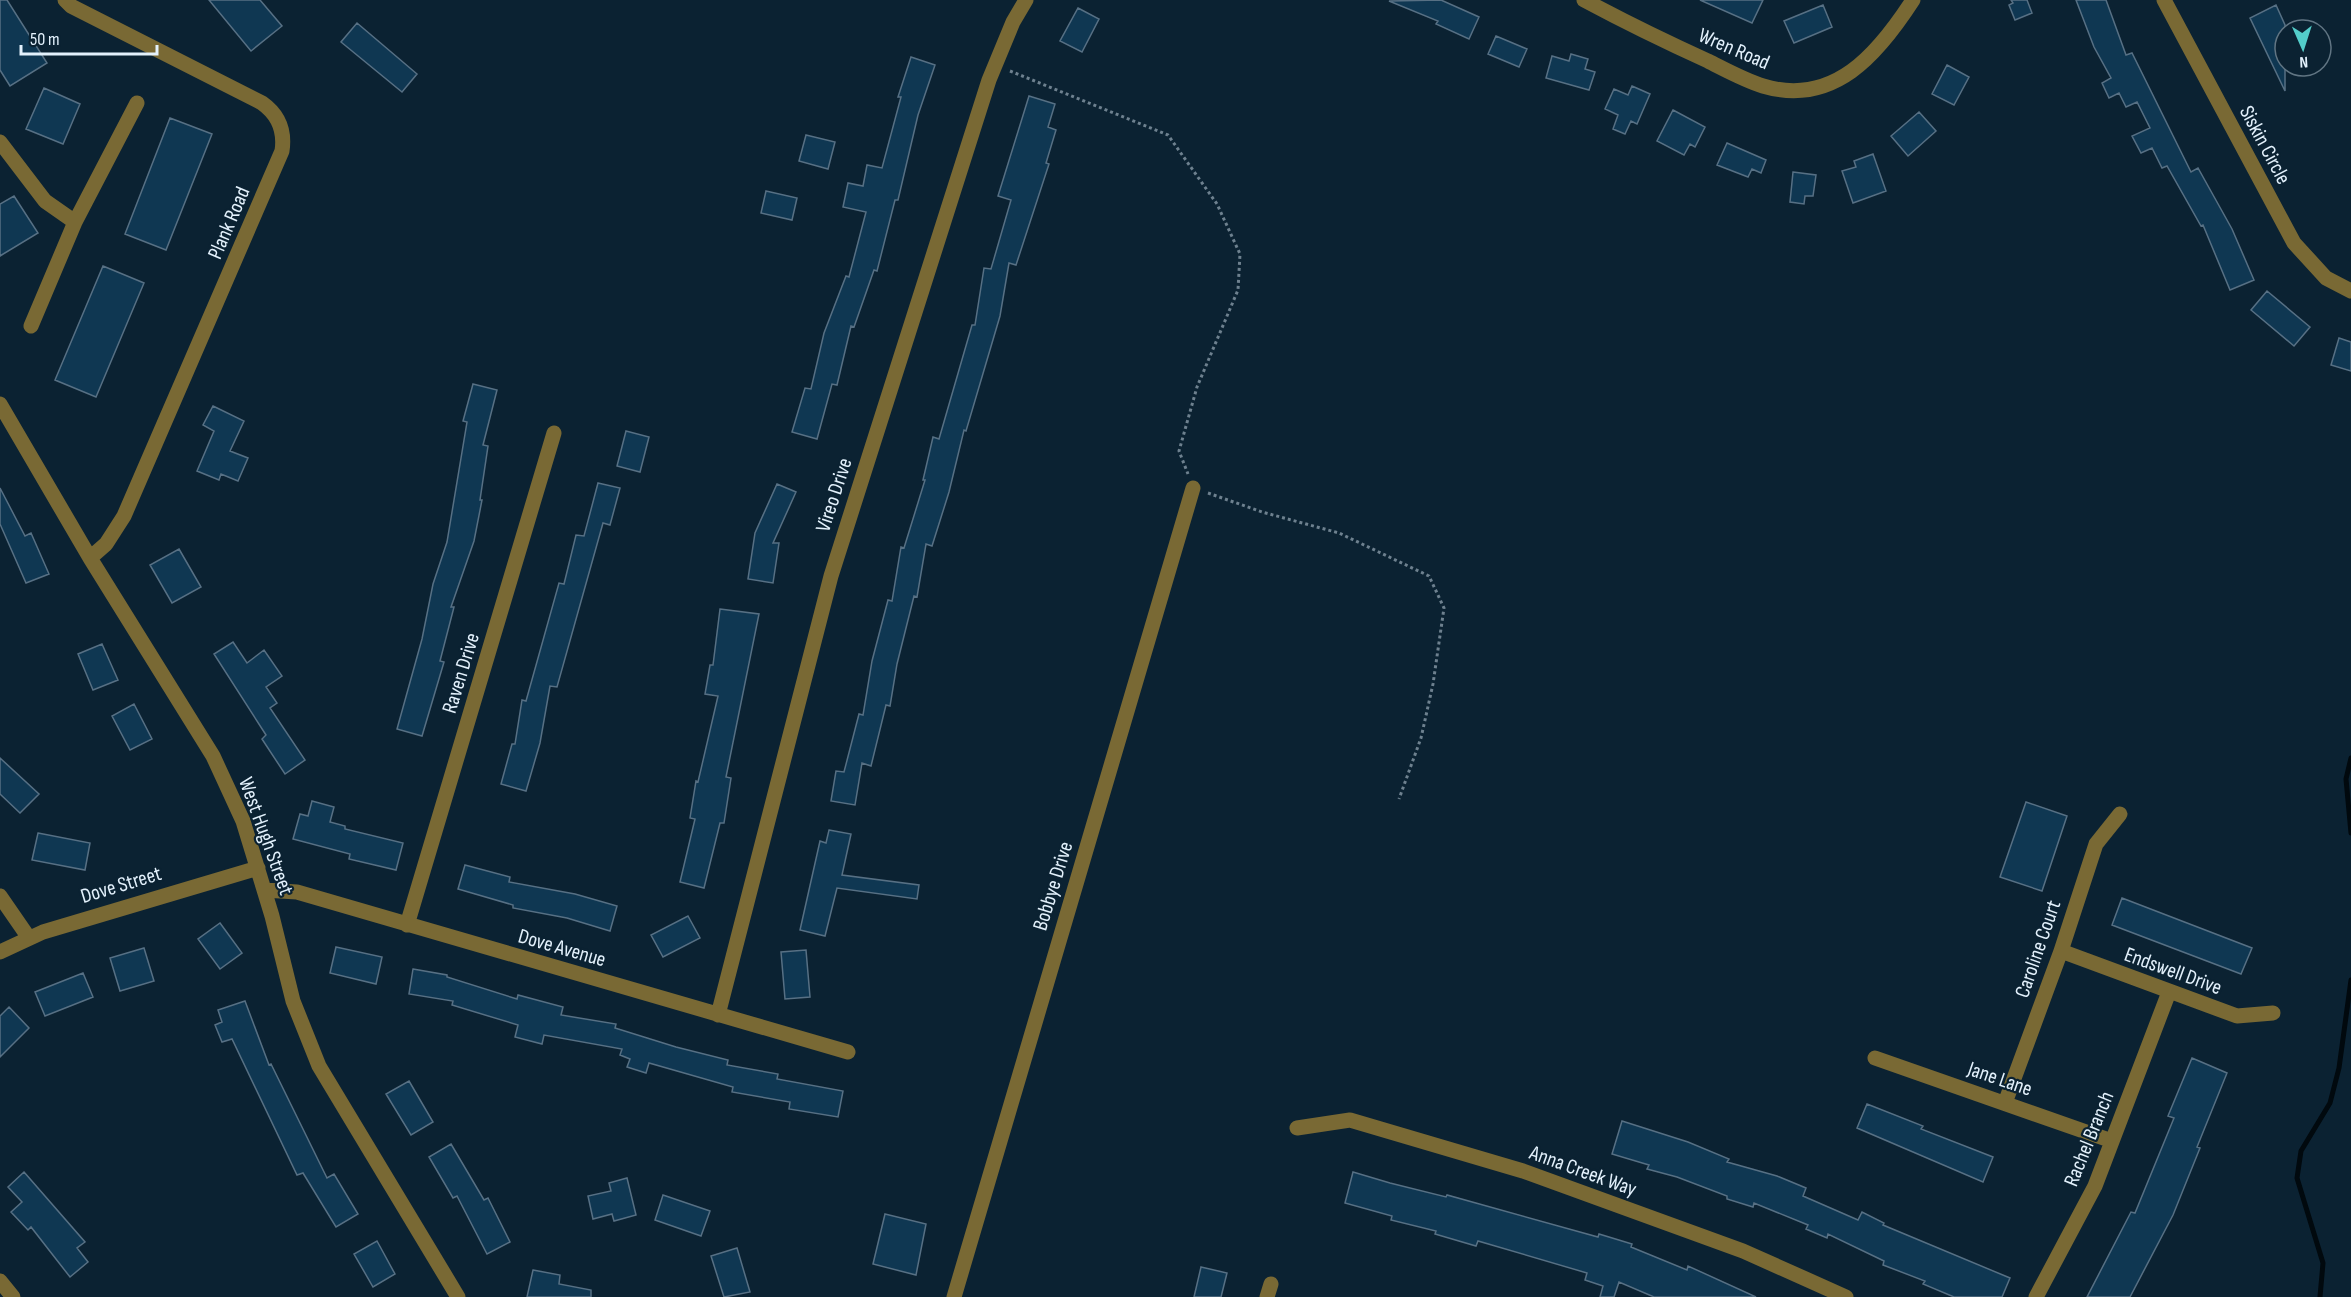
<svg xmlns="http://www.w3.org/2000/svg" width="2351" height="1297" viewBox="0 0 2351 1297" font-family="'Sofia Sans Condensed',sans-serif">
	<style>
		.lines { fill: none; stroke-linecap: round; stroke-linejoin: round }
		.stream { stroke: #01090e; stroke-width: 5 }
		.building { fill: #0f3752; stroke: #577084; stroke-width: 1.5 }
		.path { stroke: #6e818f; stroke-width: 3; stroke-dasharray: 3 3; stroke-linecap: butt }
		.minor { stroke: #796934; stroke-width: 15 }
		.labels { text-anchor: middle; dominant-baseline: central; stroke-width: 4.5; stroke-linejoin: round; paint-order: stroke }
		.street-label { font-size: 21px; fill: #e3f1fc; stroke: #0b2232 }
	</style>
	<rect width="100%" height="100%" fill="#0b2232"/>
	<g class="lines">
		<!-- stream -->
		<path class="stream" d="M2351 758 2346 779 2351 833
			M2320 1297 2323 1263 2297 1178 2301 1151 2330 1103 2339 1068 2351 980"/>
	</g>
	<!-- building -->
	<path class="building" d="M0 0H7L47 63 10 86 0 70Z
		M209 0H260L282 26 251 51Z
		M1441 0 1479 17 1469 39 1436 24 1438 21 1389 1Z
		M1700 0H1763L1752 23Z
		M2011 0H2027L2032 13 2015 20 2009 5 2013 3Z
		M2076 0H2106L2126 55 2132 53 2191 172 2198 168 2232 229 2254 280 2230 290 2203 225 2201 226 2167 166 2162 168 2152 148 2141 153 2132 136 2150 128 2137 102 2126 107 2119 93 2109 98 2102 83 2111 78 2094 47Z
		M1823 5 1832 27 1794 43 1784 21Z
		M2276 5 2285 25V91L2250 18Z
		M1078 8 1099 19 1082 52 1060 41Z
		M357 23 417 74 402 92 341 42Z
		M1496 36 1527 49 1519 67 1488 54Z
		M1571 54 1588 59 1585 69 1595 72 1589 90 1546 78 1552 56 1569 61Z
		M911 57 935 65 918 115 898 200H895L877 271 874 270 854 327 851 326 837 385 832 384 817 439 792 432 805 388 811 389 824 333 846 276 849 277 866 212 843 207 848 183 863 186 867 165 882 168 901 97H898Z
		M1947 65 1969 77 1954 105 1932 94Z
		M1632 86 1650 94 1637 124 1631 121 1625 134 1613 129 1618 115 1605 109 1614 89 1628 95Z
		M44 88 80 104 63 144 26 129Z
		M1029 96 1055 104 1048 127 1056 130 1046 163 1049 164 1016 265 1009 263 1000 316 966 431 964 430 949 492 932 546 926 544 917 597 914 596 897 664 890 706 886 705 871 766 862 763 855 805 831 801 836 771 844 772 859 714 863 715 872 661 888 600 892 601 901 547 904 548 925 480H923L933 437 939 439 972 325H975L984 268 991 269 1011 200 998 196Z
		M1673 110 1705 127 1695 147 1690 144 1684 155 1657 141Z
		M1919 112 1936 131 1908 156 1891 136Z
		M170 118 212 134 166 250 125 234Z
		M806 135 835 142 828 169 799 161Z
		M1727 143 1766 160 1761 173 1752 169 1748 177 1717 165Z
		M1873 154 1886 191 1853 203 1842 171 1856 167 1854 161Z
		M1793 172 1816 175 1813 196H1805L1804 204 1790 202Z
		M766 191 797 198 792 220 761 213Z
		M14 196 38 233 0 256V204Z
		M103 266 144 283 96 397 55 380Z
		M2267 291 2310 327 2294 346 2251 310Z
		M2339 338 2351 342V371L2331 365Z
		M473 384 497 390 483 445 488 446 480 500H482L474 541 451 607H454L440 661 444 662 422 736 397 729 422 639 433 584 447 542 467 422 463 421Z
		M213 406 244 421 230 451 248 458 238 481 221 474 219 480 197 471 214 431 203 425Z
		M626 431 649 437 640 472 617 466Z
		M598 483 620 488 610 525 603 523 557 687 550 686 540 743 526 791 501 784 512 744H515L522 700 526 701 559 583 564 584 576 535 584 536Z
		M777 484 796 492 773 543H779L773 583 748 579 755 533Z
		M0 488 25 536 31 533 49 574 26 583 0 524Z
		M179 549 201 587 172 603 150 565Z
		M720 609 759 614 726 777 731 778 724 823H720L704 888 680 882 695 819 690 818 696 781 698 782 718 696 705 694 710 665H713Z
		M233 642 247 663 264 650 282 676 266 687 277 703 270 708 305 760 285 774 262 739 266 735 214 654Z
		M102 644 118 680 93 690 78 654Z
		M134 704 152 739 130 750 112 716Z
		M0 758 39 794 20 813 0 794Z
		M312 801 334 807 330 822 345 826V829L403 843 396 870 349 859 350 854 293 839 300 814 308 816Z
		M2026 802 2067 816 2042 891 2000 877Z
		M829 830 851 834 842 875 919 885 917 899 837 888 825 936 800 930 820 841 826 843Z
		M38 833 90 843 85 870 32 860Z
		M465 865 510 877 509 882 575 894 617 906 610 931 567 918 513 908V905L458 889Z
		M2122 898 2252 948 2241 974 2112 925Z
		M688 916 700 938 663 957 651 935Z
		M220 923 242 953 220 969 198 939Z
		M336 947 382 957 376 984 330 973Z
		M144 948 154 981 120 991 110 958Z
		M806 950 810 997 785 999 781 952Z
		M413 969 447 975V977L517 999 518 995 563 1007 561 1015 616 1024 615 1028 676 1047 728 1060 727 1065 778 1074 777 1079 843 1091 838 1117 789 1109 790 1102 732 1092 733 1087 649 1063 646 1073 627 1067 630 1059 620 1055 622 1049 544 1035 542 1044 515 1037 518 1025 452 1005 453 1001 409 994Z
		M83 973 93 997 45 1016 35 992Z
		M245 1001 269 1065 271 1064 327 1178 334 1174 358 1214 336 1227 303 1173 297 1175 232 1039 222 1042 215 1025 222 1022 218 1010Z
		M9 1007 29 1028 0 1057V1016Z
		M2192 1058 2227 1073 2197 1147 2200 1148 2173 1215 2130 1297H2087L2131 1212 2135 1213 2174 1118 2168 1116Z
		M409 1081 433 1122 411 1135 386 1094Z
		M1867 1104 1923 1126 1921 1129 1993 1157 1983 1182 1857 1128Z
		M1622 1121 1688 1142 1729 1159 1727 1162 1777 1176 1806 1188 1803 1196 1858 1220 1862 1212 1884 1223 1883 1225 2010 1278 2002 1297H1954L1923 1284 1925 1281 1883 1265 1884 1261 1828 1234 1827 1238 1806 1229 1808 1225 1754 1203 1753 1207 1727 1199V1196L1677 1177 1647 1169 1649 1165 1612 1154Z
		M451 1144 484 1200 488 1198 510 1242 487 1254 457 1196 453 1198 429 1157Z
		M24 1172 85 1242 77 1248 88 1262 70 1277 31 1227 28 1230 11 1212 22 1202 8 1187Z
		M1353 1172 1390 1183 1446 1197 1447 1195 1598 1237 1599 1234 1632 1244 1631 1247 1687 1270 1688 1266 1756 1297H1654L1619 1282 1614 1297H1600L1603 1286 1585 1280 1587 1273 1478 1241 1476 1246 1435 1234 1436 1231 1391 1220 1392 1216 1345 1203Z
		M627 1178 636 1215 614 1221 612 1214 593 1219 588 1196 611 1191 609 1183Z
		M663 1195 710 1211 701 1236 655 1220Z
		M885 1214 926 1224 916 1275 873 1264Z
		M377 1241 395 1274 373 1287 354 1254Z
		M737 1248 750 1292 724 1297 711 1256Z
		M1201 1267 1227 1273 1221 1297H1194Z
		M533 1270 560 1275 559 1284 591 1290V1297H527Z"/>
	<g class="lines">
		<!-- path -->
		<path class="path" d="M1010 71 1168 135 1217 204 1240 254 1238 290 1197 387 1179 451 1188 474
			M1208 493 1262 512 1339 533 1429 576 1444 608 1433 684 1421 738 1399 799"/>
		<!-- minor -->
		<path class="minor" d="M65 0 71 6 262 103C279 115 285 131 282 151L124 516 106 544 90 558
			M1584 0C1625 22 1666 42 1708 61 1726 70 1744 80 1763 86 1834 107 1878 54 1913 0
			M2164 0 2294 243 2326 278 2351 291
			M0 142 45 201 75 222
			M31 326 75 222 137 103
			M0 404 90 558 213 756 243 821 272 916 293 1001 319 1066 458 1297
			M264 890 297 892 848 1052
			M0 896 29 938
			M407 925 554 433
			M2061 951 2237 1016 2273 1013
			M0 952 43 932 258 868
			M718 1015 831 576 989 80 1013 22 1026 0
			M1875 1058 2112 1141
			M2005 1103 2061 951 2096 844 2120 814
			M1297 1128 1350 1120 1523 1171 1743 1251 1846 1297
			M0 1281 13 1297
			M954 1297 1193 488
			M1267 1297 1271 1284
			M2036 1297 2095 1186 2169 992"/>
	</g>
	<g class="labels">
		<!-- street labels -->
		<g class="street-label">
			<text transform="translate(1734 49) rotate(23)">Wren Road</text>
			<text transform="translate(2265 145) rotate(62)">Siskin Circle</text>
			<text transform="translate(229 223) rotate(-67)">Plank Road</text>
			<text transform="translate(834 495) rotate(-72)">Vireo Drive</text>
			<text transform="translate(461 673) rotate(-73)">Raven Drive</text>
			<text transform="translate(266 836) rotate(70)">West Hugh Street</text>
			<text transform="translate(121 885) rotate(-17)">Dove Street</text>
			<text transform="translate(1053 886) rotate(-73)">Bobbye Drive</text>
			<text transform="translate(562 948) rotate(16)">Dove Avenue</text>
			<text transform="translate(2038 949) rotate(-71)">Caroline Court</text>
			<text transform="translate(2173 971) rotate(20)">Endswell Drive</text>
			<text transform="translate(2000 1079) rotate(19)">Jane Lane</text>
			<text transform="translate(2089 1139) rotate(-68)">Rachel Branch</text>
			<text transform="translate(1583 1171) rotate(20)">Anna Creek Way</text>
		</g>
	</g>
	<!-- north arrow -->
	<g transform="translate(2303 48) rotate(177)"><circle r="28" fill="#0b2232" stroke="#617583" stroke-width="1.5"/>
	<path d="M0-4.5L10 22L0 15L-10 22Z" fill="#53cdca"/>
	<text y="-9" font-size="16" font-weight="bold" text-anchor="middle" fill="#e3f1fc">N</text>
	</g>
	<!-- scale -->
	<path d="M21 45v9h136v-9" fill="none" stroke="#e3f1fc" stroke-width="3"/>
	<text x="30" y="45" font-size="18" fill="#e3f1fc" stroke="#0b2232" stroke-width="4.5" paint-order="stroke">50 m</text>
</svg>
